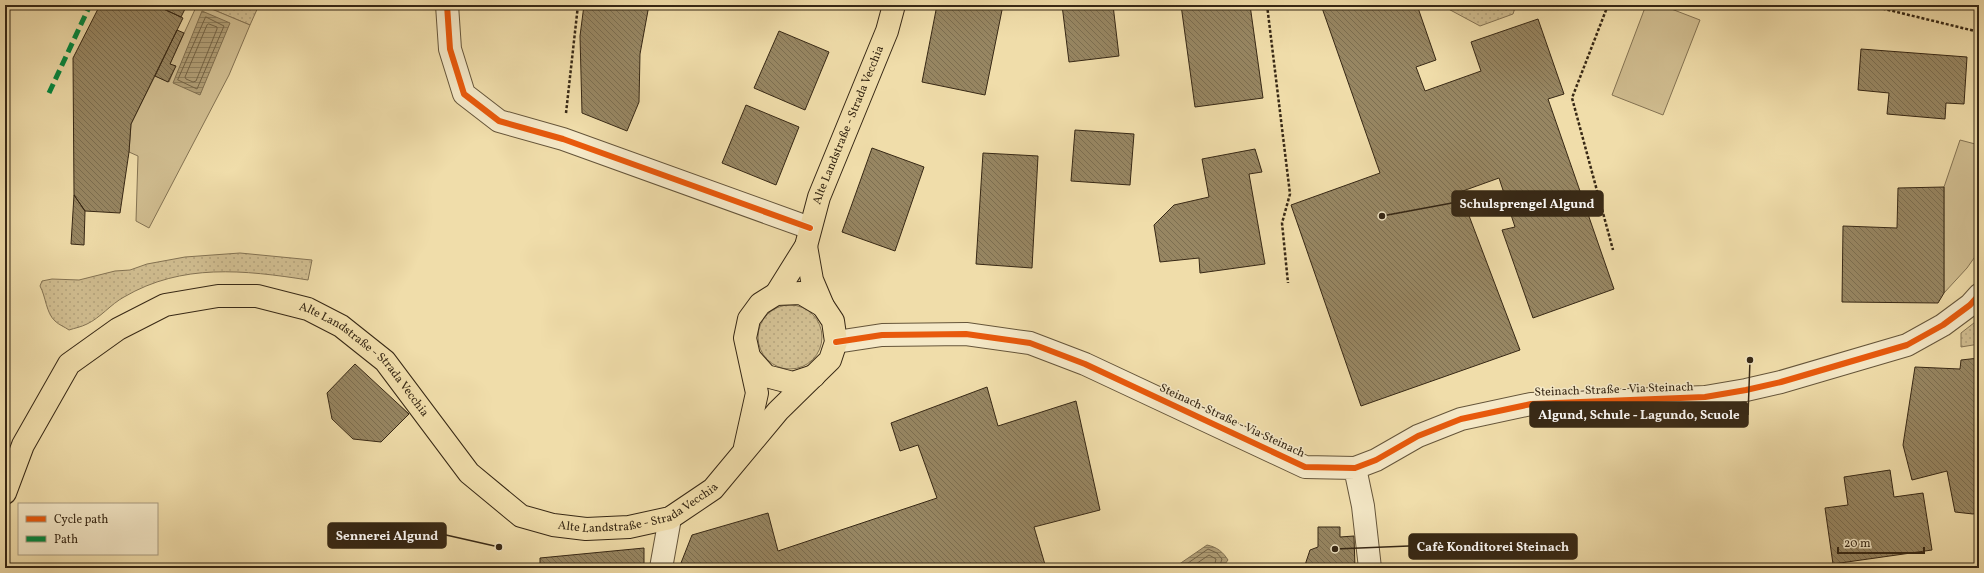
<svg xmlns="http://www.w3.org/2000/svg" width="1984" height="573" viewBox="0 0 1984 573" font-family="Vollkorn,serif">
	<style>
		.grass { fill: url(#grass-dots); stroke: #847353 }
		.garden { fill: #d1be91; stroke: #847353 }
		.water { fill: url(#water-rules); stroke: #806f50 }
		.lines { fill: none; stroke-linecap: round; stroke-linejoin: round }
		.shore { stroke: #746446; stroke-width: 1 }
		.building { fill: url(#building-back-hatch); stroke: #372815 }
		.minor-casing { stroke: #65553a; stroke-width: 24 }
		.major-casing { stroke: #372815; stroke-width: 24 }
		.path { stroke: #372815; stroke-width: 2.5; stroke-dasharray: 3 2; stroke-linecap: butt }
		.minor { stroke: #f5e9c8; stroke-width: 22 }
		.major { stroke: #f0ddaa; stroke-width: 22 }
		.quiet { stroke: #00873e; stroke-width: 5; stroke-dasharray: 10 5; stroke-linecap: butt }
		.cycleway-casing { stroke: #f5e9c8; stroke-width: 8 }
		.cycleway { stroke: #e8590c; stroke-width: 6 }
		.labels { text-anchor: middle; dominant-baseline: central; stroke-width: 3; stroke-linejoin: round; paint-order: stroke }
		.street-label { font-size: 12px; fill: #372815; stroke: #f5e9c8 }
		.leader { fill: none; stroke: #372815; stroke-width: 1.5 }
		.callout-dot { fill: #372815; stroke: #f5e9c8; stroke-width: 1.5 }
		.callout { fill: #372815; stroke: #372815; stroke-width: 1.5 }
		.callout-label { font-size: 13px; text-anchor: middle; font-weight: bold; fill: #fff }
	</style>
	<defs>
		<pattern id="grass-dots" width="8" height="8" patternUnits="userSpaceOnUse"><rect width="8" height="8" fill="#d1be91"/><path d="M2 2h.1M6 6h.1" fill="none" stroke="#b4a37c" stroke-width="1.8" stroke-linecap="round"/></pattern>
		<pattern id="water-rules" width="6" height="5" patternUnits="userSpaceOnUse"><rect width="6" height="5" fill="#b19f77"/><path d="M0 2.5h6" fill="none" stroke="#918260"/></pattern>
		<pattern id="building-back-hatch" width="6" height="6" patternUnits="userSpaceOnUse"><rect width="6" height="6" fill="#978662"/><path d="M-1 5l2 2M0 0l6 6M5-1l2 2" fill="none" stroke="#7c6e50"/></pattern>
	</defs>
	<rect width="100%" height="100%" fill="#f0ddaa"/>
	<filter id="stains"><feTurbulence type="fractalNoise" baseFrequency=".005" numOctaves="4"/><feColorMatrix values="0 0 0 0 .2 0 0 0 0 .09 0 0 0 0 .02 0 0 0 .5 -.17"/></filter>
	<radialGradient id="worn" r=".72"><stop offset=".6" stop-color="#630" stop-opacity="0"/><stop offset="1" stop-color="#630" stop-opacity=".3"/></radialGradient>
	<!-- grass -->
	<path class="grass" d="M202 5H259L250 25Z
		M1441 5H1516L1513 14 1480 26Z
		M240 253 312 260 308 280C244 270 182 263 124 297 111 304 100 318 87 324 81 327 75 328 69 330 65 327 59 325 55 321 46 313 46 297 40 286L42 281 52 279 79 280 115 271 130 270 147 264 185 257Z
		M758 337a32 32 0 1 1 64 0a32 32 0 1 1-64 0Z
		M1979 319V344L1961 347V333Z"/>
	<!-- garden -->
	<path class="garden" d="M197 5H202L250 25 229 75 149 228 136 221 138 156 129 152 131 124 155 76 169 82 175 67 170 64Z
		M1646 5H1661L1700 20 1663 115 1612 95Z
		M1960 140 1979 145V251L1967 268 1944 293V187Z"/>
	<!-- water -->
	<path class="water" d="M202 11 230 23 200 95 173 83Z
		M1207 545C1217 547 1223 552 1228 560L1222 568H1168L1175 567Z"/>
	<g class="lines">
		<!-- shore -->
		<path class="shore" d="M206 17 224 26 197 89 178 80Z
			M209 24 217 27V29L196 81 193 82 186 79 185 77 207 25Z
			M1181 568 1208 549 1217 553 1222 559 1219 568
			M1190 568 1209 555 1216 559 1214 568"/>
	</g>
	<!-- building -->
	<path class="building" d="M100 5H155L183 18 131 124 129 152 120 213 85 211 74 195 73 58Z
		M155 5H182L186 7 181 17Z
		M584 5H649L640 54 639 102 627 131 582 113 580 36Z
		M937 5H1003L985 95 922 82Z
		M1062 5H1113L1119 56 1069 62Z
		M1181 5H1250L1263 98 1195 107Z
		M1321 5H1417L1436 60 1416 67 1425 91 1481 71 1471 42 1538 19 1564 94 1548 99 1614 289 1533 318 1502 230 1515 227 1499 178 1460 192 1520 350 1361 406 1291 205 1380 173Z
		M177 30 184 33 170 64 176 66 168 82 155 76Z
		M779 31 829 52 805 110 754 88Z
		M1861 49 1967 57 1964 104 1946 103 1945 119 1887 114 1889 93 1858 90Z
		M746 105 799 127 776 185 722 163Z
		M1075 130 1134 134 1130 185 1071 181Z
		M872 148 924 167 895 251 842 232Z
		M1255 149 1262 172 1249 174 1265 264 1200 273 1199 258 1160 262 1154 225 1174 205 1209 197 1202 159Z
		M983 153 1038 156 1032 268 976 264Z
		M1944 187V293L1938 303 1842 302 1843 226 1897 228 1898 188Z
		M74 195 85 211 84 245 71 244Z
		M1979 358V512L1973 514 1955 512 1947 471 1912 480 1903 445 1915 367 1960 369 1961 360Z
		M355 364 409 414 381 442 353 439 332 419 327 393Z
		M987 387 998 426 1076 401 1100 510 1034 527 1046 568H679L692 535 768 513 778 551 937 498 918 445 900 451 891 423Z
		M1890 470 1894 497 1923 493 1932 550 1833 564 1825 508 1848 505 1844 477Z
		M1318 527H1340V537L1354 536 1355 568H1304L1310 550 1318 547Z
		M644 548V568H540V558Z"/>
	<g class="lines">
		<!-- minor casing -->
		<g class="minor-casing">
			<path id="minor" d="M447 5 450 49 464 94 499 121 563 139 810 228
				M836 342 882 335 966 334 1030 343 1085 364 1305 467 1355 468 1376 460 1418 436 1461 419 1531 404 1705 397 1746 390 1781 382 1907 345 1943 325 1970 305 1979 295
				M1355 468 1363 506 1370 568
				M661 568 670 518"/>
		</g>
		<!-- major casing -->
		<g class="major-casing">
			<g id="major">
				<path id="s1" d="M776 294 806 246 819 197 887 31 894 5"/>
				<path d="M750 358 766 376 793 383 814 376"/>
				<path d="M745 447 757 393 745 338 749 319 760 304 776 294 801 293 823 306"/>
				<path id="s2" d="M5 493 23 445 69 364 118 329 165 305 218 296H257L308 309 341 326 385 361 469 473 521 516 553 525 586 529 629 527 670 518 713 489 778 411 830 360 836 342 833 321 823 306 812 280 806 246"/>
			</g>
		</g>
		<!-- path -->
		<path class="path" d="M1267 5 1290 194 1282 223 1288 283
			M1608 5 1572 98 1613 250
			M1868 5 1979 32
			M566 113 578 5"/>
		<!-- minor -->
		<use href="#minor" class="minor"/>
		<!-- major -->
		<use href="#major" class="major"/>
		<!-- quiet -->
		<path class="quiet" d="M49 93 90 5"/>
		<!-- cycleway casing -->
		<g class="cycleway-casing">
			<path id="cycleway" d="M447 5 450 49 464 94 499 121 563 139 810 228
				M836 342 882 335 966 334 1030 343 1085 364 1305 467 1355 468 1376 460 1418 436 1461 419 1531 404 1705 397 1746 390 1781 382 1907 345 1943 325 1970 305 1979 295"/>
		</g>
		<!-- cycleway -->
		<use href="#cycleway" class="cycleway"/>
	</g>
	<g class="labels">
		<!-- street labels -->
		<g class="street-label">
			<text stroke="none"><textPath href="#s1" startOffset="185">Alte Landstraße - Strada Vecchia</textPath></text>
			<text stroke="none"><textPath href="#s2" startOffset="479">Alte Landstraße - Strada Vecchia</textPath></text>
			<text transform="translate(1614 390) rotate(-2)">Steinach-Straße - Via Steinach</text>
			<text transform="translate(1232 421) rotate(25)">Steinach-Straße - Via Steinach</text>
			<text stroke="none"><textPath href="#s2" startOffset="827">Alte Landstraße - Strada Vecchia</textPath></text>
		</g>
	</g>
	<!-- callouts -->
	<path class="leader" d="M1382 216L1452 203M1750 360L1748 415M499 547L446 535M1335 549L1409 546"/>
	<g class="callout-dot">
		<circle cx="1382" cy="216" r="4"/>
		<circle cx="1750" cy="360" r="4"/>
		<circle cx="499" cy="547" r="4"/>
		<circle cx="1335" cy="549" r="4"/>
	</g>
	<g class="callout">
		<rect x="1452" y="191" width="151" height="25" rx="4"/>
		<rect x="1530" y="402" width="218" height="25" rx="4"/>
		<rect x="328" y="523" width="118" height="25" rx="4"/>
		<rect x="1409" y="534" width="168" height="25" rx="4"/>
	</g>
	<g class="callout-label">
		<text x="1527" y="208">Schulsprengel Algund</text>
		<text x="1639" y="419">Algund, Schule - Lagundo, Scuole</text>
		<text x="387" y="540">Sennerei Algund</text>
		<text x="1493" y="551">Cafè Konditorei Steinach</text>
	</g>
	<!-- margin -->
	<rect width="1984" height="573" fill="none" stroke="#f0ddaa" stroke-width="20"/>
	<rect x="6" y="6" width="1972" height="561" fill="none" stroke="#372815" stroke-width="2"/>
	<rect x="10" y="10" width="1964" height="553" fill="none" stroke="#372815"/>
	<!-- legend -->
	<rect x="18" y="503" width="140" height="52" fill="#f5e9c8" stroke="#a99c80"/>
	<rect x="26" y="516" width="20" height="6" fill="#e8590c" stroke="#a99c80"/>
	<text x="54" y="523" font-size="12" fill="#372815">Cycle path</text>
	<rect x="26" y="536" width="20" height="6" fill="#00873e" stroke="#a99c80"/>
	<text x="54" y="543" font-size="12" fill="#372815">Path</text>
	<!-- scale -->
	<path d="M1838 547v6h86v-6" fill="none" stroke="#372815" stroke-width="2"/>
	<text x="1844" y="547" font-size="12" fill="#372815" stroke="#f5e9c8" stroke-width="3" paint-order="stroke">20 m</text>
	<rect width="100%" height="100%" filter="url(#stains)"/>
	<rect width="100%" height="100%" fill="url(#worn)"/>
</svg>
